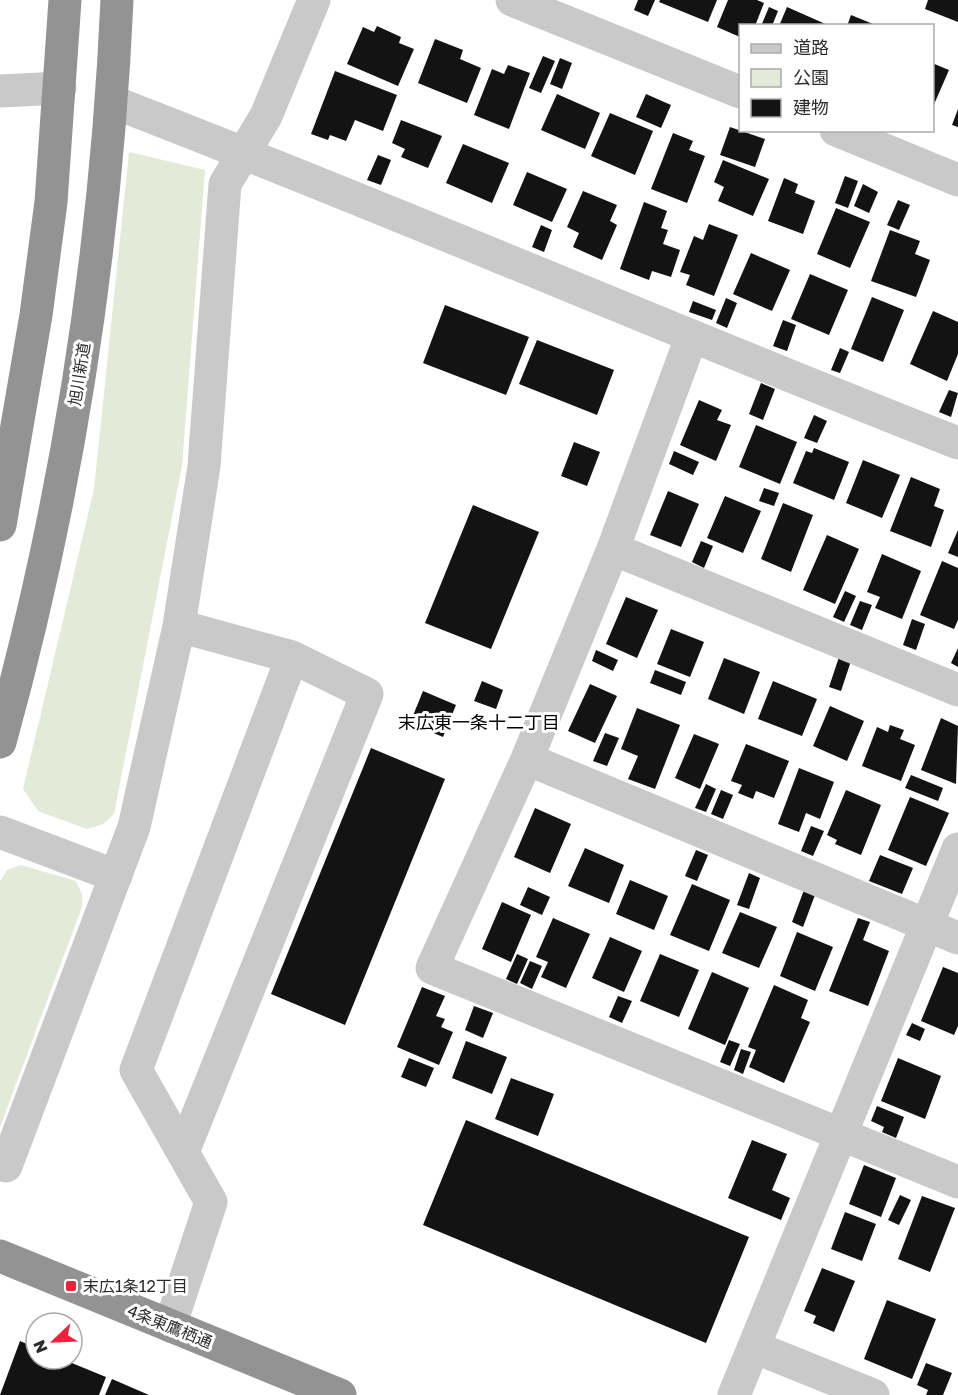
<svg xmlns="http://www.w3.org/2000/svg" width="958" height="1395" viewBox="0 0 958 1395" font-family="'Golos Text','Noto Sans JP',sans-serif">
	<style>
		.green { fill: #e3ebd8 }
		.building { fill: #131313 }
		.lines { fill: none; stroke-linecap: round; stroke-linejoin: round }
		.minor { stroke: #c9c9c9; stroke-width: 33 }
		.highway { stroke: #939393; stroke-width: 33 }
		.poi-dot { fill: #f02139; stroke: #fff; stroke-width: 2 }
		.labels { text-anchor: middle; dominant-baseline: central; stroke-width: 6; stroke-linejoin: round; paint-order: stroke }
		.street-label { font-size: 16px; fill: #2c2c2c; stroke: #fff }
		.poi-label { font-size: 16px; fill: #2c2c2c; stroke: #fff; text-anchor: start }
		.neighbourhood-label { font-size: 18px; fill: #000; stroke: #fff }
	</style>
	<rect width="100%" height="100%" fill="#fff"/>
	<!-- green -->
	<path class="green" d="M129 152 205 170 182 466 114 814 103 824 87 829 38 811 23 789 94 489Z
		M21 865 76 881 82 894V907L0 1127V881L7 870Z"/>
	<!-- building -->
	<path class="building" d="M638 0H655L648 16 634 10Z
		M660 0H717L708 22 659 2Z
		M728 0H757L764 3 755 26H740V37L717 27Z
		M928 0H958V22L925 9Z
		M769 7 778 11 772 26H761Z
		M787 7 830 26H779Z
		M851 15 873 24 872 26H847Z
		M377 26 401 37 399 43 414 49 398 86 347 64 363 27 374 32Z
		M435 39 463 50 460 59 481 68 467 103 418 83Z
		M543 56 555 61 541 93 529 88Z
		M560 58 572 63 562 89 550 84Z
		M932 63 949 70 932 109Z
		M508 65 530 73 509 129 474 115 492 69 504 74Z
		M335 71 397 95 383 131 355 120 346 141 330 135 328 140 311 134Z
		M557 94 600 113 585 149 541 130Z
		M646 94 671 105 661 128 636 117Z
		M958 109V127L952 125Z
		M610 113 653 131 635 175 591 156Z
		M401 120 442 136 428 168 401 157 405 149 392 143Z
		M730 127 765 139 755 167 720 155Z
		M673 133 693 141 689 150 705 156 687 203 651 189Z
		M463 144 509 163 492 203 446 183Z
		M378 155 391 160 381 185 367 180Z
		M723 160 769 179 753 216 718 201 724 187 714 182Z
		M527 172 567 189 552 222 513 205Z
		M845 176 858 181 848 208 835 203Z
		M784 178 798 184 795 193 815 201 803 234 768 221Z
		M863 184 878 192 869 213 854 206Z
		M583 191 617 205 610 221 617 225 602 260 573 247 579 233 567 227Z
		M898 200 910 205 899 230 887 225Z
		M644 202 667 211 661 228 668 230 663 244 680 250 671 277 652 271 649 280 620 269Z
		M836 208 870 222 850 268 817 254Z
		M709 224 738 235 714 296 686 285 690 275 680 272 694 236 703 240Z
		M541 225 552 230 544 252 532 247Z
		M890 230 920 241 915 254 930 260 916 297 871 281Z
		M751 253 790 270 772 311 733 294Z
		M810 274 848 290 829 335 791 319Z
		M872 297 904 310 883 362 851 349Z
		M726 298 737 303 727 328 716 323Z
		M693 301 716 310 712 320 689 312Z
		M445 305 529 337 506 395 423 363Z
		M933 311 958 322V354L947 381 910 364Z
		M783 320 796 325 787 351 773 346Z
		M537 340 614 370 597 415 519 384Z
		M840 348 849 352 840 373 831 370Z
		M761 383 775 389 763 420 749 414Z
		M949 390 958 393 951 417 939 412Z
		M699 400 722 410 717 420 731 425 716 461 680 445Z
		M814 415 827 421 817 443 804 438Z
		M756 425 797 442 780 484 739 467Z
		M574 442 600 452 587 486 561 476Z
		M814 448 849 462 834 500 793 483 806 451 812 453Z
		M674 451 699 462 693 475 669 464Z
		M863 460 900 475 882 518 846 503Z
		M911 477 940 489 934 506 944 510 931 547 890 531Z
		M764 488 779 493 774 506 759 501Z
		M668 491 699 504 681 547 650 535Z
		M725 496 761 511 743 553 707 538Z
		M783 503 813 515 791 572 761 559Z
		M473 505 539 532 491 649 425 623Z
		M958 530V557L948 553Z
		M827 535 859 549 835 604 803 590Z
		M701 541 713 546 704 568 692 562Z
		M882 554 921 571 902 619 875 608 880 597 867 592Z
		M942 561 958 568V620L954 629 920 615Z
		M845 591 856 596 844 622 833 617Z
		M626 597 658 610 637 658 606 644Z
		M860 601 872 605 862 630 850 625Z
		M912 619 925 624 916 650 903 645Z
		M671 629 704 642 690 677 657 664Z
		M958 648V667L951 663Z
		M596 650 618 660 613 671 592 661Z
		M839 657 851 661 841 691 829 687Z
		M724 658 760 672 744 714 708 699Z
		M655 670 686 682 681 695 650 683Z
		M482 681 503 690 496 709 474 701Z
		M773 681 817 699 802 736 758 719Z
		M590 684 617 696 595 743 568 731Z
		M423 691 456 705 443 737 410 723Z
		M830 706 864 721 847 761 813 746Z
		M637 708 680 725 655 789 628 779 638 756 621 749Z
		M941 718 958 726 956 784 921 770Z
		M890 725 904 730 900 739 915 745 901 781 862 766 877 727 888 732Z
		M605 733 619 738 607 766 593 761Z
		M694 734 719 744 700 789 675 778Z
		M746 744 789 761 774 798 756 791 753 799 738 793 742 785 731 781Z
		M371 748 445 779 345 1025 271 994Z
		M799 768 834 782 820 819 806 813 799 832 778 824Z
		M911 775 943 788 938 801 905 788Z
		M706 784 716 789 706 812 695 808Z
		M721 790 733 795 723 819 711 814Z
		M846 790 881 805 861 855 835 844 837 840 827 835Z
		M910 797 949 813 926 866 888 850Z
		M535 808 571 824 550 873 514 857Z
		M811 826 824 831 813 856 801 851Z
		M585 848 624 865 609 903 568 886Z
		M696 850 708 855 697 881 685 876Z
		M880 855 913 868 902 894 869 881Z
		M749 873 760 878 749 909 737 905Z
		M630 880 668 896 654 930 616 914Z
		M692 884 730 900 709 951 670 935Z
		M528 887 550 897 542 915 520 905Z
		M804 890 815 895 803 927 792 922Z
		M502 902 531 915 511 962 482 949Z
		M740 912 777 927 759 968 722 953Z
		M553 918 590 934 566 988 541 977 548 962 536 957Z
		M858 918 870 922 863 940 889 951 868 1006 829 991Z
		M797 932 833 947 815 991 780 976Z
		M610 937 642 951 624 992 592 978Z
		M517 954 528 959 517 984 506 979Z
		M660 954 699 970 679 1017 640 1001Z
		M530 961 542 966 532 989 520 983Z
		M943 967 958 973V1026L954 1035 921 1021Z
		M712 972 749 988 725 1045 688 1029Z
		M774 985 808 1000 801 1018 810 1022 784 1083 749 1067 756 1050 748 1047Z
		M422 987 445 996 436 1016 445 1019 441 1027 453 1032 439 1065 397 1047Z
		M618 996 632 1001 622 1023 609 1017Z
		M474 1006 493 1013 483 1038 465 1030Z
		M912 1023 925 1029 920 1041 906 1035Z
		M729 1040 740 1044 730 1066 720 1062Z
		M466 1041 507 1057 492 1094 452 1078Z
		M741 1049 751 1052 743 1074 734 1070Z
		M409 1058 434 1068 426 1087 401 1077Z
		M898 1058 941 1076 925 1119 881 1101Z
		M511 1078 554 1094 538 1136 495 1119Z
		M877 1106 904 1117 896 1138 882 1132 884 1127 871 1121Z
		M466 1120 749 1237 706 1343 423 1225Z
		M752 1140 787 1154 772 1190 790 1198 781 1220 728 1198Z
		M864 1165 896 1178 881 1217 849 1204Z
		M900 1195 911 1200 899 1225 888 1220Z
		M922 1196 955 1208 930 1272 898 1259Z
		M845 1212 876 1224 862 1261 831 1249Z
		M822 1268 855 1281 834 1332 813 1323 816 1316 804 1311Z
		M887 1300 936 1319 912 1379 864 1359Z
		M20 1341 36 1348V1359H62L106 1377 99 1395H0Z
		M926 1363 952 1373 943 1395H926L928 1390 917 1385Z
		M112 1379 149 1395H105Z"/>
	<g class="lines">
		<!-- minor -->
		<path class="minor" d="M512 0 740 92
			M0 91 60 88
			M113 102C396 211 675 332 958 443
			M836 130 958 180
			M691 338 613 549 527 759 432 968 958 1182
			M613 549 958 690
			M179 626 292 657 367 694 183 1152
			M527 759 958 938
			M0 832 116 876
			M6 1166 134 827 179 626 204 466 225 184 266 116 314 0
			M170 1326 211 1202 136 1070 292 657
			M754 1347 873 1395
			M734 1395 958 849"/>
		<!-- highway -->
		<path class="highway" d="M0 525 36 315 51 202 65 0
			M0 742C67 500 106 250 117 0
			M0 1256 340 1395"/>
	</g>
	<!-- markers -->
	<rect class="poi-dot" x="65" y="1280" width="12" height="12" rx="3"/>
	<g class="labels">
		<!-- street labels -->
		<g class="street-label">
			<text transform="translate(79 374) rotate(-81)">旭川新道</text>
			<text transform="translate(170 1326) rotate(22)">4条東鷹栖通</text>
		</g>
		<!-- poi labels -->
		<g class="poi-label">
			<text x="83" y="1286">末広1条12丁目</text>
		</g>
		<!-- neighbourhood labels -->
		<g class="neighbourhood-label">
			<text x="479" y="722">末広東一条十二丁目</text>
		</g>
	</g>
	<!-- legend -->
	<rect x="739" y="24" width="195" height="108" fill="#ffffff" stroke="#ababab" stroke-width="1.5"/>
	<rect x="751" y="44" width="30" height="9" fill="#c9c9c9" stroke="#ababab" stroke-width="1.5"/>
	<text x="793" y="54" font-size="18" fill="#2c2c2c">道路</text>
	<rect x="751" y="69" width="30" height="18" fill="#e3ebd8" stroke="#ababab" stroke-width="1.5"/>
	<text x="793" y="84" font-size="18" fill="#2c2c2c">公園</text>
	<rect x="751" y="99" width="30" height="18" fill="#131313" stroke="#ababab" stroke-width="1.5"/>
	<text x="793" y="114" font-size="18" fill="#2c2c2c">建物</text>
	<!-- north arrow -->
	<g transform="translate(54 1341) rotate(247)"><circle r="28" fill="#ffffff" stroke="#ababab" stroke-width="1.5"/>
	<path d="M0-4.5L10 22L0 15L-10 22Z" fill="#f02139"/>
	<text y="-9" font-size="16" font-weight="bold" text-anchor="middle" fill="#2c2c2c">N</text>
	</g>
</svg>
